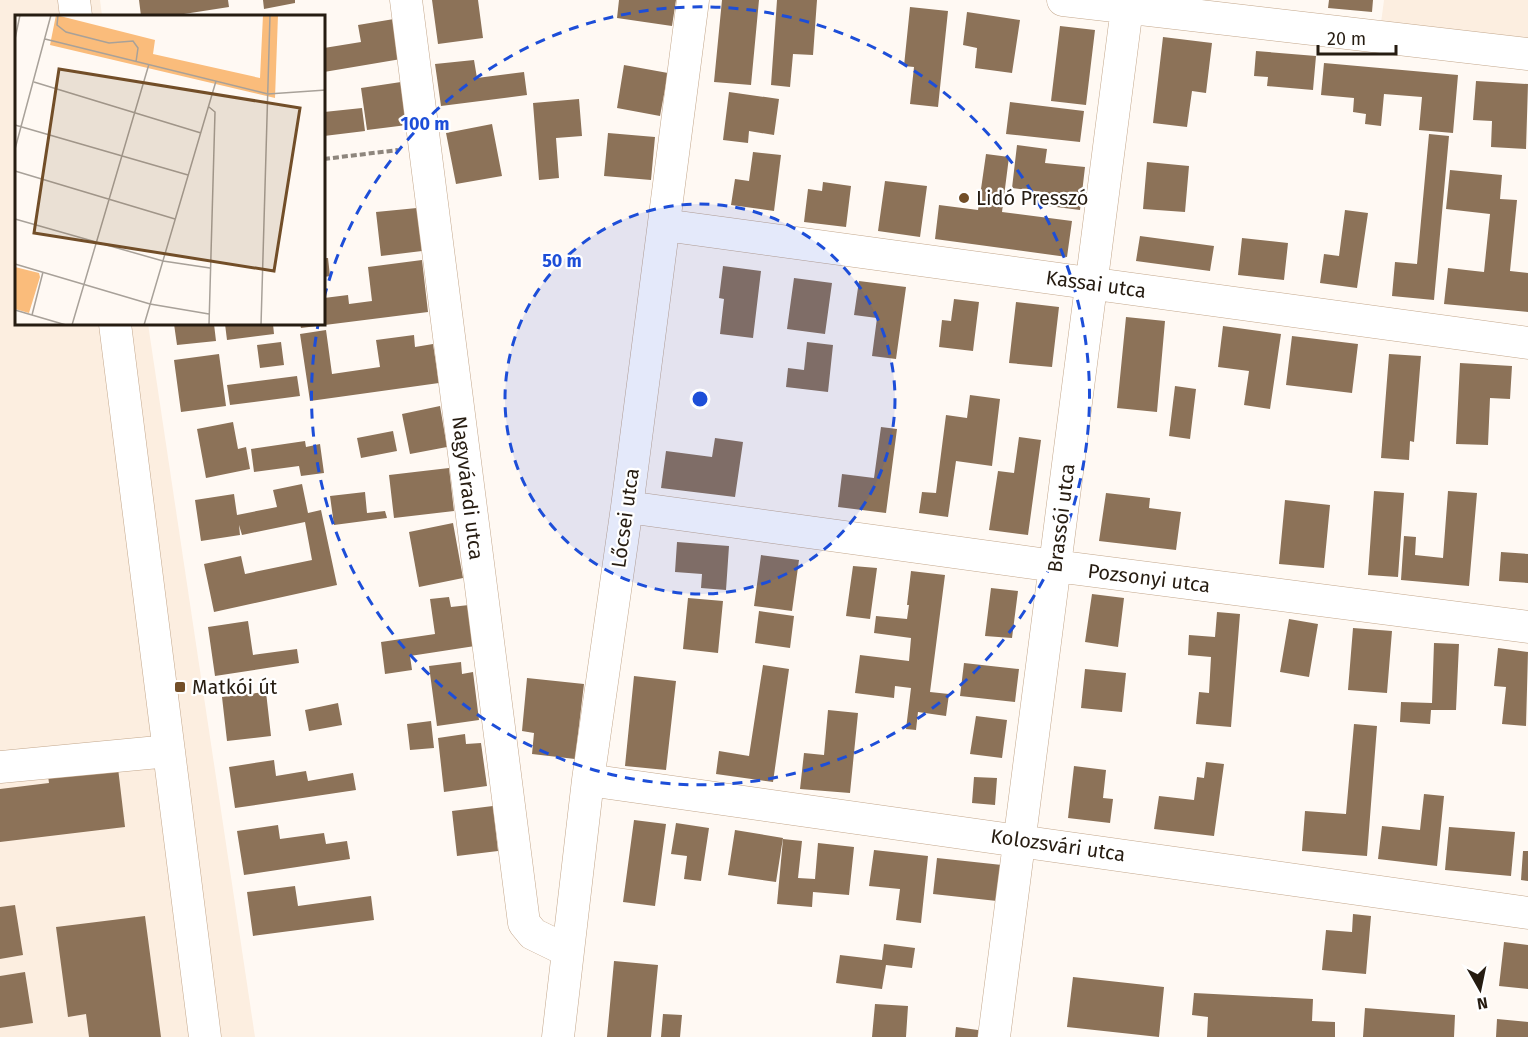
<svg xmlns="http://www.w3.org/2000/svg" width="1528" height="1037" viewBox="0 0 1528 1037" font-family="'Fira Sans',sans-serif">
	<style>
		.built { fill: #fceee0 }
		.building { fill: #8c7258 }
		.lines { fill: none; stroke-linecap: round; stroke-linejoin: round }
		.minor-casing { stroke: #c3a78c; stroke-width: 33 }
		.path { stroke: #8e867d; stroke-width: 4; stroke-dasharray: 6 3; stroke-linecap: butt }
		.minor { stroke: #fff; stroke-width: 32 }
		.ring { fill: none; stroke: #1d4ed8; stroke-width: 3; stroke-dasharray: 10 8 }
		.poi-dot { fill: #724e28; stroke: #fff; stroke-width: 2 }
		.labels { text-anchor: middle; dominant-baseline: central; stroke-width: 4.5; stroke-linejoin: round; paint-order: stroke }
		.poi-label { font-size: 20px; fill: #261c11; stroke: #fff; text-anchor: start }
		.street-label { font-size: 20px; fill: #261c11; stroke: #fff }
		.inset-road { fill: none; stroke: #a8a199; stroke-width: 1.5 }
		.view { fill: #724e28; fill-opacity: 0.15; stroke: #724e28; stroke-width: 3 }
		.inset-edge { fill: none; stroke: #261c11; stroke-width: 3 }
		.centre { fill: #1d4ed8; stroke: #fff; stroke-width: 3 }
		.ring-label { font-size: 18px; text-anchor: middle; font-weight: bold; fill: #1d4ed8; stroke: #fff; stroke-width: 4.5; stroke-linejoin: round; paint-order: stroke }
	</style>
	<rect width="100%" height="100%" fill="#fff9f3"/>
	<!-- built -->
	<path class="built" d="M0 0H100L102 16H16V324H148L255 1037H0Z
		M1384 0H1528V39L1381 23Z"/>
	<!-- building -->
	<path class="building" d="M139 0H228L229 7 171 16H141Z
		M263 0H295V3L264 9Z
		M432 0H478L483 38 438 44Z
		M619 0H676L672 26 617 18Z
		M722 0H759L751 85 714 82Z
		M777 0H817L813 55 793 54 790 87 771 85Z
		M1329 0H1373L1372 12 1328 8Z
		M910 7 948 11 938 107 910 104 914 67 904 66Z
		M967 12 1020 20 1012 73 975 68 977 48 963 45Z
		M394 19 401 59 324 72V48L361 42 358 25Z
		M1060 26 1095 30 1086 105 1051 101Z
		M1163 37 1212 43 1206 93 1192 91 1187 127 1153 123Z
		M1256 51 1316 56 1313 90 1267 86 1268 77 1254 76Z
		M474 60 477 78 524 72 527 95 441 106 435 64Z
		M1324 63 1458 75 1453 133 1419 130 1422 97 1384 94 1381 126 1365 124 1366 114 1353 112 1354 98 1321 95Z
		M624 65 668 73 660 116 617 108Z
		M1476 81 1528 84 1526 149 1491 147 1492 121 1473 120Z
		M401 82 407 125 367 130 361 88Z
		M729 92 779 99 774 135 749 131 748 143 723 140Z
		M579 99 582 136 556 138 559 178 539 180 533 103Z
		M1010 102 1084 111 1080 142 1006 134Z
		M362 108 365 131 324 136V112Z
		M492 124 502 176 456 184 446 133Z
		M608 133 655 137 651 180 604 176Z
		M1429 134 1449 136 1434 300 1392 296 1395 262 1417 264Z
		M1017 145 1047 149 1045 163 1085 167 1080 210 1041 205 1043 192 1012 188Z
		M753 152 781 155 774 211 731 205 735 179 749 181Z
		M986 154 1009 157 1002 212 1072 221 1067 257 935 239 939 205 978 210Z
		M1147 162 1189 166 1185 212 1143 209Z
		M1450 170 1502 175 1500 199 1517 200 1510 271 1528 273V312L1444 304 1448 268 1484 272 1490 214 1446 209Z
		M885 181 927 186 920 237 878 231Z
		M823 182 851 186 846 227 804 222 808 189 822 191Z
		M417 208 422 251 381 256 376 212Z
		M1345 210 1368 213 1357 288 1320 283 1324 254 1339 256Z
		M1140 236 1214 246 1210 271 1136 261Z
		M1242 238 1288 243 1284 280 1238 275Z
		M324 258H328L330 276 324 277Z
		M422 260 428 312 301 328 300 324H324V298L348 295 349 304 372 301 368 267Z
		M723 266 761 271 753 338 720 334 724 299 719 298Z
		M794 278 832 283 825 334 787 329Z
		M859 281 906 287 896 359 872 356 877 318 854 315Z
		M954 299 979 302 973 351 939 347 942 320 951 321Z
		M1016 302 1059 307 1052 367 1009 363Z
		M1126 317 1165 321 1157 412 1117 408Z
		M174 324H214L216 341 177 345Z
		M225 324H273L274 334 227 340Z
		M1223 326 1281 334 1270 409 1244 405 1249 371 1218 367Z
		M326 330 332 374 380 367 376 340 414 335 415 347 433 344 439 383 310 401 300 334Z
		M1292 336 1358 344 1352 393 1286 385Z
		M281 342 284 365 260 368 257 345Z
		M807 342 833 345 828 392 786 387 788 368 804 370Z
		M219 354 226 406 181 412 174 360Z
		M1389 354 1421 356 1414 442 1410 441 1409 460 1381 458Z
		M1460 363 1512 366 1510 399 1490 398 1488 445 1456 444Z
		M297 376 300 396 230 405 227 385Z
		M1175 386 1196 389 1190 439 1169 436Z
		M970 395 1000 399 992 466 956 461 948 517 919 513 922 492 936 493 946 415 967 418Z
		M440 406 447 447 410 454 402 414Z
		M233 422 238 449 246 447 250 469 206 478 197 429Z
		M881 427 897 429 886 513 838 507 842 474 874 478Z
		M393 431 397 451 361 458 357 438Z
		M1019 437 1041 440 1028 535 989 530 998 471 1014 473Z
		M715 438 743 442 735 497 661 488 666 451 712 457Z
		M305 441 306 447 320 444 324 473 301 476 299 466 254 472 251 449Z
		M449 468 454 511 394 518 389 475Z
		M302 484 308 513 321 510 337 585 214 612 204 564 241 556 245 574 312 560 305 522 242 535 239 525 240 535 201 541 195 500 234 494 237 515 277 507 273 490Z
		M1374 491 1404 493 1398 577 1368 575Z
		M1448 491 1477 493 1469 586 1401 580 1404 536 1416 537 1415 555 1443 558Z
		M365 492 367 513 385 511 387 518 334 525 330 496Z
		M1106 493 1150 498 1149 508 1181 512 1176 550 1099 541Z
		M1285 500 1330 505 1324 568 1279 564Z
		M453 523 463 578 419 587 409 532Z
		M677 542 729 546 726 590 701 588 702 574 675 572Z
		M1501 552 1528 554V583L1499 581Z
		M761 555 799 560 792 611 754 606Z
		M853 566 877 568 870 619 846 616Z
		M911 571 945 575 930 692 949 694 946 716 918 712 916 730 906 729 911 688 895 686 894 698 855 693 860 655 909 661 911 638 874 633 876 616 907 619 909 605H907Z
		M991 588 1018 591 1012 638 985 636Z
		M1092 594 1124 598 1118 647 1085 642Z
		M449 597 451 607 469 605 475 646 410 656 412 670 385 674 381 642 435 634 430 599Z
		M688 598 723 601 718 653 683 649Z
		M759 611 794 616 790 648 755 643Z
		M1217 612 1240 614 1231 727 1196 724 1199 692 1209 693 1211 657 1188 655 1189 635 1215 637Z
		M1289 619 1318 624 1309 677 1280 672Z
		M248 621 253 655 297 649 299 663 215 676 208 627Z
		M1353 628 1392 631 1387 693 1348 690Z
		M1434 643 1459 644 1456 710H1431L1430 724 1400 722 1401 702 1432 703Z
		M1498 648 1528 652 1526 726 1502 724 1506 687 1494 686Z
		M461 662 462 674 473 672 479 720 437 726 429 666Z
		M964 663 1019 669 1015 702 960 696Z
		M763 665 789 669 773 782 716 774 719 751 749 756Z
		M1085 669 1126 673 1122 712 1081 708Z
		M634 676 676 681 666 770 625 766Z
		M527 678 584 684 575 759 532 754 534 733 522 731Z
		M266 692 271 736 227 741 222 697Z
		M338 703 342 725 309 731 305 710Z
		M828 710 858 713 850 793 800 789 804 753 824 755Z
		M976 716 1007 720 1002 758 970 754Z
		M431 721 434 748 410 750 407 724Z
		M1354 724 1377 726 1367 856 1302 851 1305 811 1346 814Z
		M465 734 466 744 481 743 487 786 444 792 438 738Z
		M274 760 276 776 306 771 308 781 353 773 356 790 235 808 229 767Z
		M1206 762 1224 764 1214 836 1154 829 1159 796 1194 800 1197 777 1204 778Z
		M1074 766 1106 770 1103 798 1113 799 1110 823 1068 818Z
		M118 768 125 827 0 842V789L49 783 48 776Z
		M974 777 997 778 995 805 972 803Z
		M1424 794 1444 796 1437 866 1378 859 1382 826 1420 830Z
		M493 806 498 851 457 856 452 811Z
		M634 820 666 824 655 906 623 902Z
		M676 823 709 828 701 881 684 879 687 856 671 854Z
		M278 825 280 839 324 833 326 844 347 841 350 859 244 875 237 831Z
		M1449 827 1515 832 1511 876 1445 870Z
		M735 830 783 838 776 882 728 875Z
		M783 839 802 841 798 878 815 879 818 843 854 847 849 895 813 892 812 907 777 904Z
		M874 850 928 856 921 923 896 920 900 889 869 886Z
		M1523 851H1528V881L1521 880Z
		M937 858 1002 865 997 901 933 894Z
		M295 886 298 906 371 896 374 920 253 936 247 892Z
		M15 905 23 955 0 959V907Z
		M1353 914 1371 916 1366 974 1322 970 1326 930 1352 932Z
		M145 916 161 1037H89L86 1014 68 1017 56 927Z
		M1504 942 1528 945V989L1499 986Z
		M884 944 915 948 912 968 886 965 882 989 836 983 840 955 882 960Z
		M614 961 658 965 651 1037H607Z
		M25 972 33 1023 0 1028V976Z
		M1073 977 1164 987 1159 1037 1067 1027Z
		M1194 993 1313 999 1312 1021 1335 1022V1037H1207L1208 1017 1192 1015Z
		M875 1004 908 1006 906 1037H872Z
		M1365 1008 1455 1015 1454 1037H1363Z
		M663 1014 682 1015 680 1037H661Z
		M1497 1019 1528 1022V1037H1496Z
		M956 1027 978 1030V1037H955Z"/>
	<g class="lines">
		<!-- minor casing -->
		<g class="minor-casing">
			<path id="minor" d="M74 0 76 16
				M406 0 524 923 533 934 568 951
				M1063 0 1528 54
				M664 225 1528 343
				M115 324 205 1037
				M627 507 1055 566 1528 627
				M0 767 169 751
				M588 780 1528 913
				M558 1037 588 780 627 507 693 0
				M994 1037 1128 0"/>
		</g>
		<!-- path -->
		<path class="path" d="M324 159 398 150"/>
		<!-- minor -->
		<use href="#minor" class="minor"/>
	</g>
	<!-- distance rings -->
	<circle cx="700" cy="399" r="195" fill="#1d4ed8" fill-opacity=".12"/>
	<g class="ring">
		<circle cx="700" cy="399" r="195"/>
		<path d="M324 298A389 389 0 1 1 318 325"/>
	</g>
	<!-- markers -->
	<g class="poi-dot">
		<circle cx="964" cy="198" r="6"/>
		<rect x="174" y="681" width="12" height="12" rx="3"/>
	</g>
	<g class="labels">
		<!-- poi labels -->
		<g class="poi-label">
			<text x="976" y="198">Lidó Presszó</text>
			<text x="192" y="687">Matkói út</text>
		</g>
		<!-- street labels -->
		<g class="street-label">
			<text transform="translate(1096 284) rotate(8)">Kassai utca</text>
			<text transform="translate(468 488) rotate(83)">Nagyváradi utca</text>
			<text transform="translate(625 518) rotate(-82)">Lőcsei utca</text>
			<text transform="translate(1061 518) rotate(-83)">Brassói utca</text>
			<text transform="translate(1149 578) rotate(7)">Pozsonyi utca</text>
			<text transform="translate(1058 845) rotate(8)">Kolozsvári utca</text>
		</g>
	</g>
	<!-- overview -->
	<g transform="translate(15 15)">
		<rect width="310" height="310" fill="#fff9f3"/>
		<path d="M41 0 140 25 138 39 245 63 248 0H263L260 83 35 30ZM0 252 24 258 25 262 14 298 0 294Z" fill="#fabc7b"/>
		<path class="inset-road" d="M43 0 42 10 51 17 94 28 118 26 123 33 121 47M0 24 5 0M30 24 253 79 311 75M19 67 186 118M194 92 200 97 194 310M0 110 173 160M0 134 36 0M0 156 160 204M0 204 148 246 195 253M0 249 135 289 194 299M0 295 51 310M17 300 28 257M57 310 134 49M129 310 201 66M246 310 255 0"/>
		<path class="view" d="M44 54 285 93 259 256 19 218Z"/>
		<rect width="310" height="310" class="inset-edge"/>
	</g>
	<circle cx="700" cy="399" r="9" class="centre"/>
	<g class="ring-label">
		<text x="425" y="130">100 m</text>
		<text x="562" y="267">50 m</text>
	</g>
	<!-- north arrow -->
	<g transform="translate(1480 989) rotate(171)" stroke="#ffffff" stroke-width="4.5" paint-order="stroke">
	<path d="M0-4.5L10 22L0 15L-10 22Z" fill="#261c11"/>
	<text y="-9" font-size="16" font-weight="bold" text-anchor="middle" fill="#261c11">N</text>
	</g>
	<!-- scale -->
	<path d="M1318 45v9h78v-9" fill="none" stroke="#261c11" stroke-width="3"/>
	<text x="1327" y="45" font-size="18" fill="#261c11" stroke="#ffffff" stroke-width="4.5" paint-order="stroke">20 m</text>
</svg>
